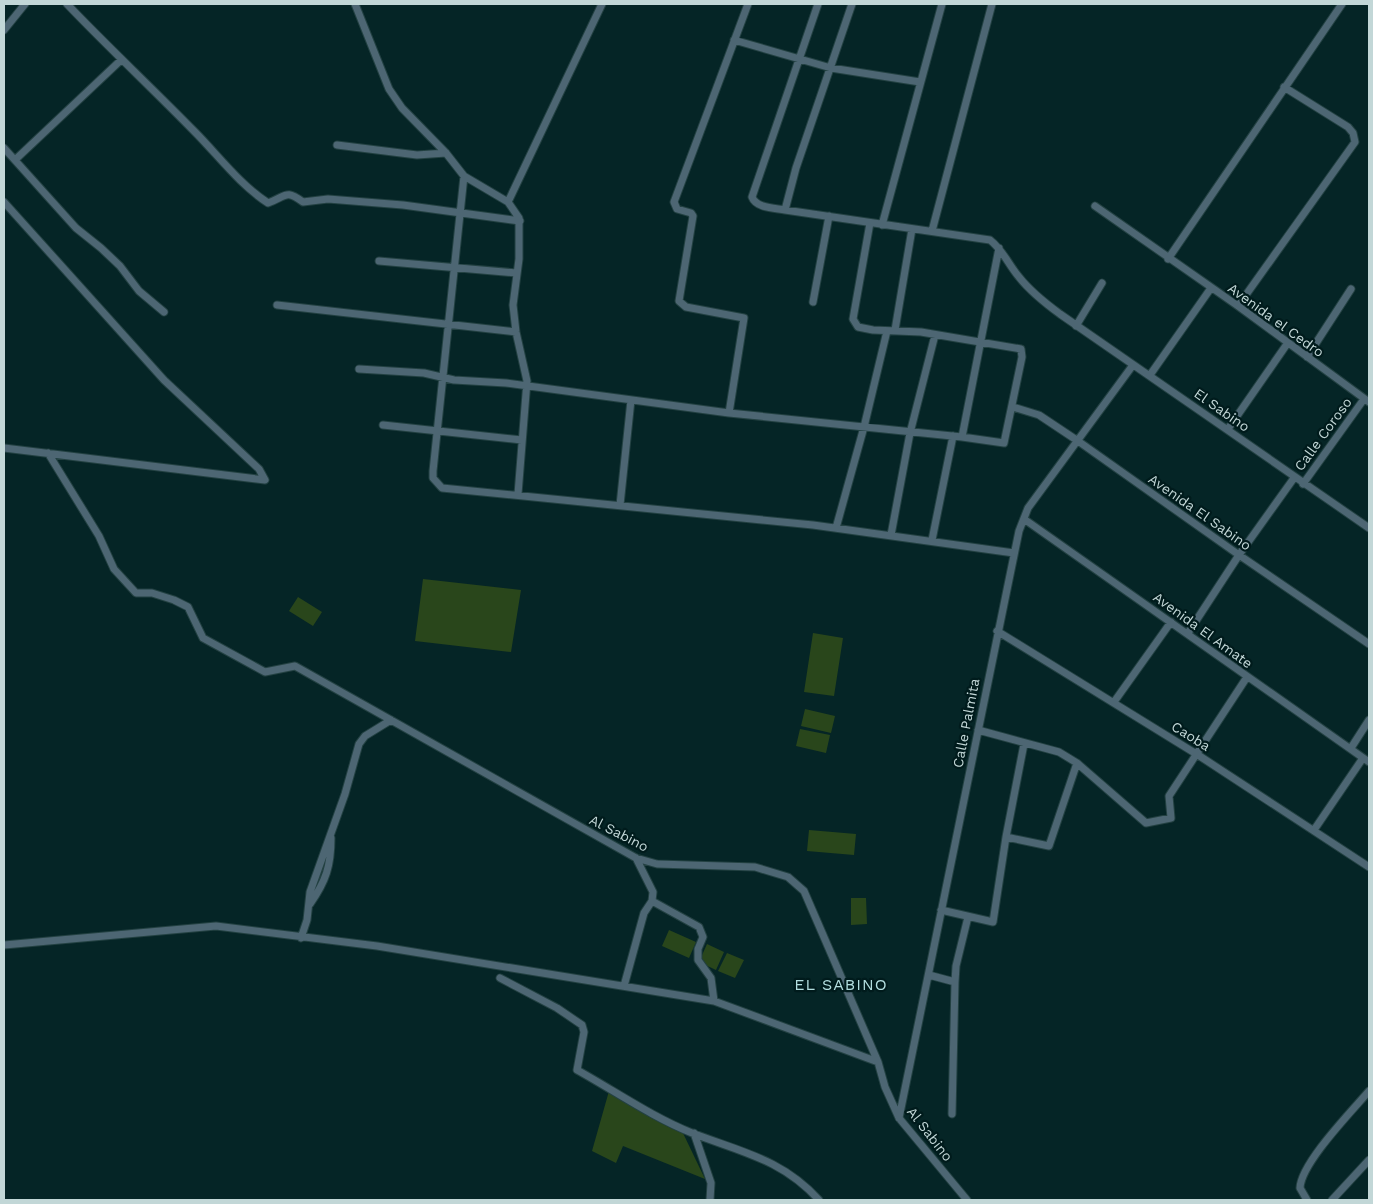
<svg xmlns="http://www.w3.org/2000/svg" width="1373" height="1204" viewBox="0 0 1373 1204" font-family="'Work Sans',sans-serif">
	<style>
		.green { fill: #29461b }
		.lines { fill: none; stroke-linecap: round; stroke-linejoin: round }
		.street-casing { stroke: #234142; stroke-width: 9 }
		.street { stroke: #4d6673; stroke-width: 7 }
		.labels { text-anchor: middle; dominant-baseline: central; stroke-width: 4.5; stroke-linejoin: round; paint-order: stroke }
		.street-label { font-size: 14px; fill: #c2d7d7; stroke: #001b1c }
		.quarter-label { font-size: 16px; letter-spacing: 1px; fill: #b3dfe0; stroke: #001b1c }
	</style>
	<rect width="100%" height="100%" fill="#052526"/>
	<!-- green -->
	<path class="green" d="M423 579 521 590 511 652 415 641Z
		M298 597 322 612 313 626 289 611Z
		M813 633 843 638 834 696 804 692Z
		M805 709 835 716 831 733 801 726Z
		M800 729 830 735 826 753 796 746Z
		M809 830 856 834 854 855 807 851Z
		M851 898H866L867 924 851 925Z
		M669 930 696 942 689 958 662 946Z
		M707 944 724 952 716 970 699 962Z
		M727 953 744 960 735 978 718 971Z
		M609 1091 682 1131 705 1179 623 1146 616 1163 592 1151Z"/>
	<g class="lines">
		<!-- street casing -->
		<g class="street-casing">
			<path id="street" d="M67 4C108 47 152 88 194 131 218 155 239 184 268 203 287 196 285 189 303 202L328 199 403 205 520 221
				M355 4 389 89 402 108 446 153 464 176 508 202 519 218V259L513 305 516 332 527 381 518 494
				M818 4 752 197C756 208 774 208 785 210L990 240C1003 250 1008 264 1019 277 1030 291 1045 303 1060 314L1369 528
				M4 30 25 4
				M734 40 831 68 920 82
				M337 145 417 155 446 153
				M4 148 76 228 101 248 120 266 139 291 164 312
				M16 159 121 60
				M464 176 433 471V478L442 488 813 525 1014 553
				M4 202 164 380 259 469 265 480 4 448
				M508 202 602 4
				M1095 206 1238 306 1369 402
				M785 210 796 168 852 4
				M882 225 942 4
				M932 231 992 4
				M1168 259 1342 4
				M379 261 517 273
				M813 302 829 216
				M277 305 516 332
				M1238 306 1355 142 1353 133 1348 127 1284 87
				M1076 326 1102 283
				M895 330 912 229
				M1307 357 1351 289
				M359 369 424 373 454 380 506 383 729 413 962 437 1004 443 1022 357 1021 349 921 332 873 330 858 327 853 319 870 223
				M1150 375 1211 288
				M1013 407 1039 415 1078 441 1239 555 1369 644
				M729 413 744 318 686 307 679 301 693 216 691 213 677 209 674 202 748 4
				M383 425 522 440
				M1228 429 1287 344
				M962 437 999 248
				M48 453 99 536 114 569 136 593H152L174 600 188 607 203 638 265 672 295 666 636 858 657 864 755 867 788 877 804 891 878 1062 885 1087 899 1118 967 1200
				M1303 484 1364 399
				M620 505 631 400
				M1024 519 1369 762
				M836 528 864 427 887 331
				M891 535 910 433 935 335
				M932 540 953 436
				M997 631 1198 755 1369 867
				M1188 633 1239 555 1294 478
				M1114 702 1171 622
				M978 730 1059 752 1077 763 1146 823 1171 818 1169 796 1247 677
				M1351 748 1369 720
				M1314 830 1363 758
				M1006 837 1049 846 1077 763
				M652 901 699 927 703 937 698 949V960L711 978 714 1001
				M310 904C326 881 331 866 331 838
				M941 910 993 922 1006 837 1024 744
				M301 938 307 920 310 892 345 794 359 744 365 736 391 720
				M4 945 216 926 377 946 714 1001 878 1062
				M929 975 955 982 952 1114
				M500 978 557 1008 582 1025 584 1032 577 1070C615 1091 652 1117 692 1133 741 1152 782 1159 819 1200
				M955 982 956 966 968 917
				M624 986 644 913 652 901 653 892 636 858
				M899 1118 1019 531 1028 508 1133 365
				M694 1133 711 1183 710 1200
				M1307 1200 1300 1188C1301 1163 1352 1111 1369 1091
				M1332 1200 1369 1160"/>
		</g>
		<!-- street -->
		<use href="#street" class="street"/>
	</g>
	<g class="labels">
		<!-- street labels -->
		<g class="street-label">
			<text transform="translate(1276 320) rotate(36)">Avenida el Cedro</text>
			<text transform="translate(1222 410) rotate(35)">El Sabino</text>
			<text transform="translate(1323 434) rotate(-54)">Calle Coroso</text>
			<text transform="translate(1200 512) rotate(35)">Avenida El Sabino</text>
			<text transform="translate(1203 630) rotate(36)">Avenida El Amate</text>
			<text transform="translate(966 723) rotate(-79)">Calle Palmita</text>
			<text transform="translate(1191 736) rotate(32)">Caoba</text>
			<text transform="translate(619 833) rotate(27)">Al Sabino</text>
			<text transform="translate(930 1134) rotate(52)">Al Sabino</text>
		</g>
		<!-- quarter labels -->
		<g class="quarter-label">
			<text x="841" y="984">EL SABINO</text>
		</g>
	</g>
	<!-- border -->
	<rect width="1373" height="1204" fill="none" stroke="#c2d7d7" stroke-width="10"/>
</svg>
